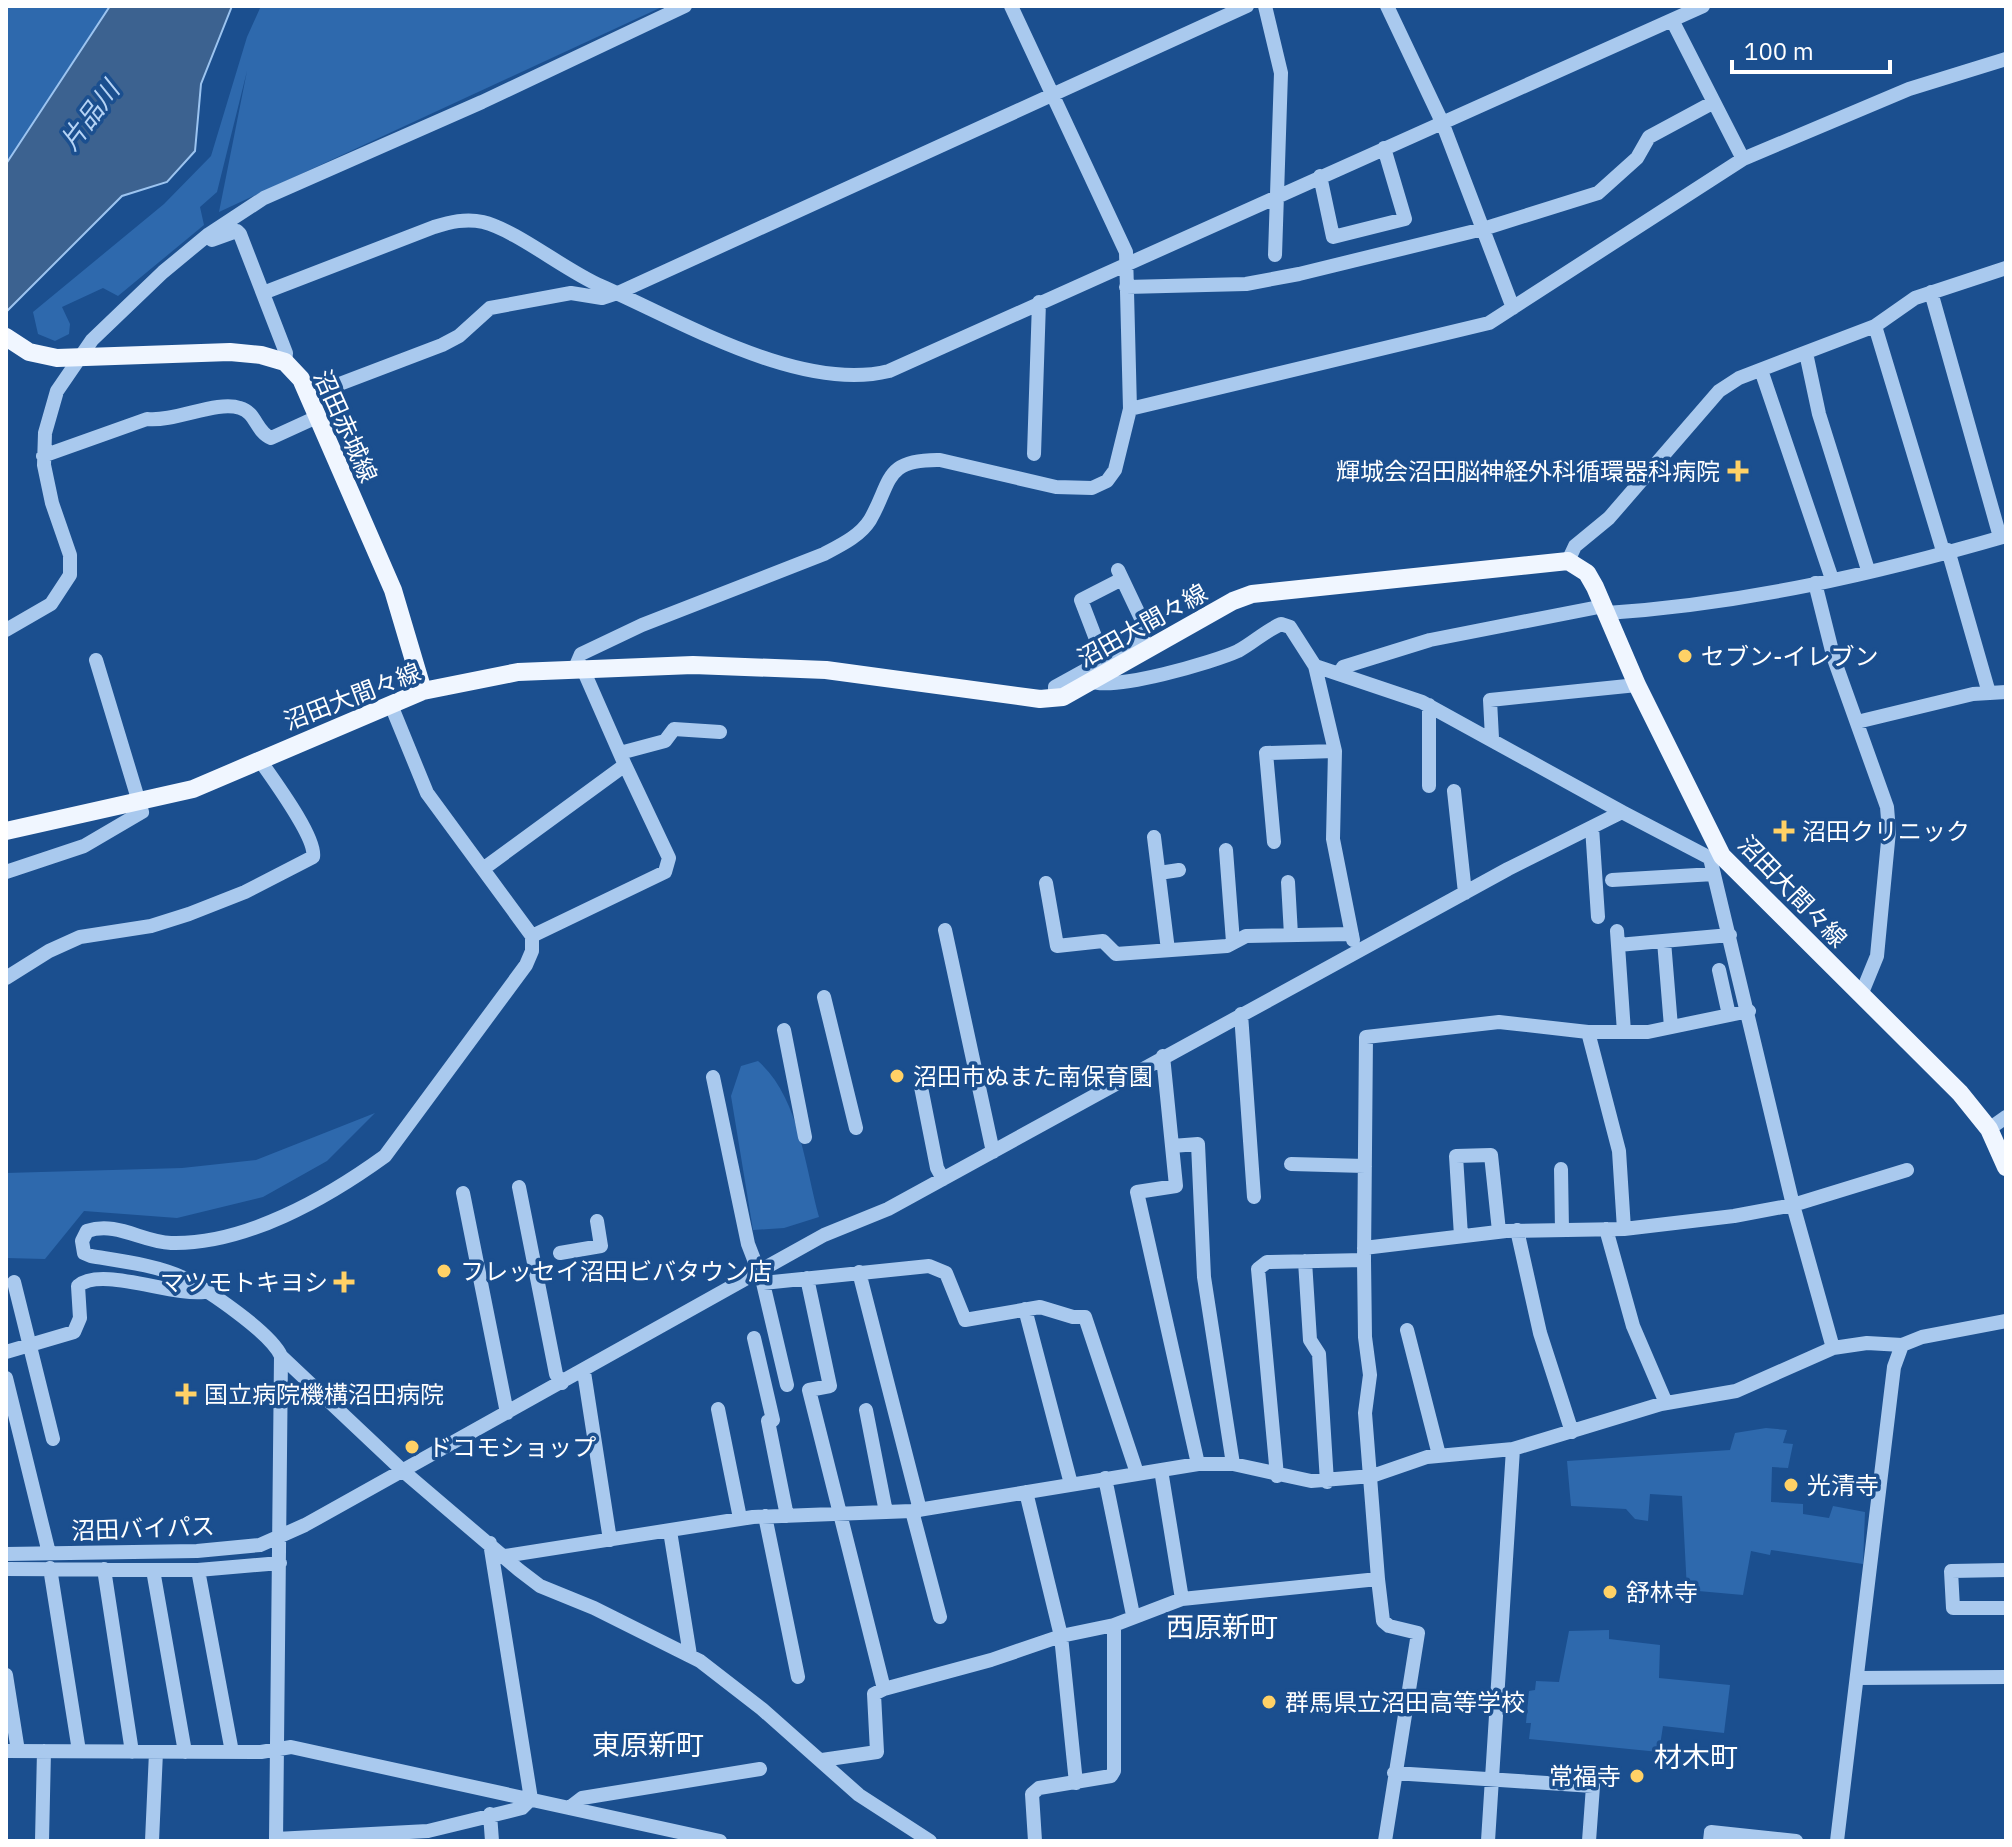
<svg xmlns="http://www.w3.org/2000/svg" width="2012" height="1847" viewBox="0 0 2012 1847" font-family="'IBM Plex Sans','Noto Sans JP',sans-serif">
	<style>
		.green { fill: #2e69ad }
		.water { fill: #3c6290; stroke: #9cc4f0; stroke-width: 2 }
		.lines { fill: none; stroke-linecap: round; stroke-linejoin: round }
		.minor { stroke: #a9c9ee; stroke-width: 14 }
		.major { stroke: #f0f6ff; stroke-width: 18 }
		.poi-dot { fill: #ffd166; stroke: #1b4f8f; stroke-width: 3 }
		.labels { text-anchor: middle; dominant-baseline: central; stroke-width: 7; stroke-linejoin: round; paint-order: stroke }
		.street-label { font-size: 24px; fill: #fff; stroke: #1b4f8f }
		.poi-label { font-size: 24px; fill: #fff; stroke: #1b4f8f; text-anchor: start }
		.water-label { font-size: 26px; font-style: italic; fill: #b5d3f5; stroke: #1b4f8f }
		.quarter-label { font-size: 28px; fill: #fff; stroke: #1b4f8f }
	</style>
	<rect width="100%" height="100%" fill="#1b4f8f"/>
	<!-- green -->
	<path class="green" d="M6 6H111L6 165Z
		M261 6H664L219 212 247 71 217 192 200 207 204 225 118 296 103 288 62 307 70 324 69 334 55 341 38 334 33 312 164 204 211 156 247 37Z
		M758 1061C799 1097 805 1166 819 1217L784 1228 753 1230 731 1096 741 1066Z
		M375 1113 327 1161 263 1197 177 1218 84 1211 45 1259 6 1258V1173L182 1168 256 1160Z
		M1766 1428 1787 1430 1783 1443 1793 1444 1788 1468 1772 1467 1771 1502 1803 1504V1514L1829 1518 1833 1506 1865 1512 1863 1564 1771 1550 1770 1555 1751 1551 1743 1595 1687 1590 1682 1496 1650 1494 1648 1521 1635 1519 1626 1509 1571 1506 1567 1461 1730 1450 1735 1433Z
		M1609 1630V1639L1660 1645 1659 1678 1730 1685 1724 1733 1663 1726 1659 1752 1529 1739 1531 1723H1526L1529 1691 1535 1690 1536 1681 1559 1682 1569 1631Z"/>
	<!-- water -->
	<path class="water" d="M110 6H232L201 84 195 151 167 182 122 196 6 312V164Z"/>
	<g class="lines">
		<!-- minor -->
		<path class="minor" d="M1265 6 1281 73 1275 255
			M1387 6 1442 122 1513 308
			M1672 20 1743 159
			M1320 176 1333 237 1405 219 1384 148
			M212 240 237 231 240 234 286 353 285 362
			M1126 287 1246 284 1299 274 1483 229 1598 193 1637 158 1649 137 1714 102
			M1931 292 2000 537
			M263 293 434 227C450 222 466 218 483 222 516 230 566 271 601 286 681 321 801 393 889 371L1703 6
			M1875 326 1943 551
			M1806 353 1819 414 1868 570
			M1761 370 1832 579
			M308 396 442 345 459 336 490 308 571 293 602 298 620 292 1247 6
			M1130 409 1489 323 1743 159 1909 89 2006 59
			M1034 454 1039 302
			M43 456 147 419C175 422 217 400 240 408 256 412 256 432 271 438L317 417
			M1948 550 1989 693
			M1568 561 1575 546 1609 518 1719 391 1739 378 1875 326 1915 298 2006 268
			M1815 583 1834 659 1887 807 1889 831 1877 956 1861 995
			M1607 613C1743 604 1875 574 2006 536
			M6 630 51 604 70 575V555L52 503 44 465 45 433 57 391 92 340 163 272 209 234 264 198 482 102 685 6
			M1104 660 1081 600 1122 579
			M1315 666 1335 751 1333 839 1353 940
			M575 668 581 654 642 625 824 554C841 545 860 536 870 520 892 482 883 459 940 460L1056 487 1092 488 1107 481 1115 470 1130 409 1126 252 1011 6
			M1340 672 1343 667 1430 640 1604 606
			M1090 681C1112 692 1214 662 1238 651 1253 643 1265 631 1281 624L1290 627 1315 666 1422 702 1622 812
			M1055 698V687L1142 639 1146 629 1118 570
			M1429 705V786
			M1857 722 1973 694 2006 692
			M1492 738 1490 700 1637 685
			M620 753 665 741 674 729 720 732
			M1454 791 1465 893
			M1592 827 1598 917
			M1154 837 1168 950
			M1274 842 1266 753 1335 751
			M1226 850 1233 942
			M1710 858 1793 1205 1833 1348
			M483 869 625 765 582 667
			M6 872 84 846 142 812 96 660
			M1159 873 1179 870
			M1612 880 1714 874
			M1288 882 1291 935
			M1046 883 1057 946 1103 941 1116 954 1227 946 1246 936 1352 934
			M945 930 993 1152
			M1617 931 1624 1032
			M532 936 665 872 669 858 625 765
			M1664 941 1671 1027
			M1618 945 1730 935
			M1719 970 1729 1015
			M6 978 49 951 80 937 151 926 189 914 245 892 313 857C317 838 272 778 259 759
			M824 997 856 1128
			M1241 1014 1254 1197
			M784 1030 805 1137
			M1588 1032 1619 1151 1624 1229
			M1163 1056 1176 1186 1137 1192 1198 1464
			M713 1077 748 1244 763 1283 929 1266 946 1273 965 1320 1040 1307 1073 1317H1085L1137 1473
			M921 1087 937 1168 943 1179
			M1989 1129 2006 1117
			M1172 1146 1198 1144 1204 1277 1233 1464
			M1291 1164 1365 1166
			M1561 1169 1562 1230
			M519 1187 556 1374 562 1383
			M463 1193 507 1413
			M1606 1229 1633 1326 1666 1403
			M1517 1230 1540 1333 1572 1432
			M1461 1236 1456 1156 1491 1155 1499 1231
			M1364 1248 1506 1231 1624 1229 1734 1216 1793 1205 1907 1170
			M560 1253 601 1246 597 1221
			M1305 1261 1310 1340 1319 1354 1327 1482
			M859 1272 920 1510
			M807 1278 830 1386 809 1390 884 1689
			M14 1282 53 1439
			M763 1283 787 1385
			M1025 1309 1071 1484
			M1407 1330 1439 1455
			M754 1338 773 1420 768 1421 787 1516
			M6 1352 74 1332 80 1318 78 1286C100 1266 172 1296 204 1292
			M281 1356 403 1471 519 1570 540 1586 594 1608 700 1661 762 1709 859 1795 930 1841
			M584 1372 610 1540
			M6 1378 49 1553
			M718 1409 740 1518
			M866 1410 886 1512
			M1161 1470 1182 1599
			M1277 1476 1258 1269 1267 1262 1364 1260
			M1105 1478 1133 1615
			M1026 1492 1061 1636 1076 1783
			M912 1511 940 1617
			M765 1516 798 1677
			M670 1531 690 1655
			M6 1554 197 1551 260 1545 305 1525 824 1235 888 1209 1508 869 1622 812 1710 858 1722 856
			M505 1556 753 1517 912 1511 1198 1464H1233L1311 1481 1372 1476 1427 1457 1513 1449 1661 1404 1736 1391 1833 1348 1867 1343 1902 1345 1922 1337 2006 1321
			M50 1568 79 1751
			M6 1569 198 1570 280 1563
			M104 1569 132 1752
			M153 1570 185 1752
			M198 1570 232 1752
			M2006 1570 1951 1571 1953 1608H2006
			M6 1675 18 1751
			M1858 1678 2006 1677
			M6 1751 261 1752 291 1747 720 1841
			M822 1760 877 1752 874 1694 884 1689 991 1660 1061 1636 1114 1625 1182 1599 1378 1579
			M1394 1773 1593 1786 1589 1841
			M569 1808 582 1798 760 1769
			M490 1814 492 1841
			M276 1839 428 1831 522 1808 531 1799 490 1543
			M42 1841 44 1751
			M152 1841 156 1752
			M276 1841 281 1356C271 1333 208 1290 184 1278 156 1265 121 1261 91 1256L84 1253 82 1241 87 1231C117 1221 142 1242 171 1243 245 1245 327 1198 385 1156L526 965 532 951V936L427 793 391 705
			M1035 1841 1032 1794 1039 1788 1111 1776 1114 1771V1625
			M1385 1841 1418 1633 1389 1626 1383 1621 1378 1579 1365 1413 1370 1375 1365 1337 1364 1260 1366 1037 1499 1022 1588 1032H1648L1749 1011
			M1488 1841 1513 1449
			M1710 1841 1711 1832 1796 1841
			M1837 1841 1894 1367 1902 1345"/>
		<!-- major -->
		<path class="major" d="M6 337 29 352 57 358 230 352 261 355 285 362 301 379 393 590 423 691
			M6 831 193 789 423 691 518 672 693 665 826 670 1040 699 1063 697 1233 601 1252 594 1568 561 1587 573 1595 587 1637 685 1722 856 1960 1093 1989 1129 2006 1167"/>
	</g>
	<!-- markers -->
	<g class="poi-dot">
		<path d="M1734 459h8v8h8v8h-8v8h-8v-8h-8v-8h8z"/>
		<circle cx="1685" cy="656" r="8"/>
		<path d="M1780 819h8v8h8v8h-8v8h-8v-8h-8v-8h8z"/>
		<circle cx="897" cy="1076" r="8"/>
		<circle cx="444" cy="1271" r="8"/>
		<path d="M340 1270h8v8h8v8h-8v8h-8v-8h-8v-8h8z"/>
		<path d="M182 1382h8v8h8v8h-8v8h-8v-8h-8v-8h8z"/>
		<circle cx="412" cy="1447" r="8"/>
		<circle cx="1791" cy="1485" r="8"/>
		<circle cx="1610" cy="1592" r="8"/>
		<circle cx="1269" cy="1702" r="8"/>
		<circle cx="1637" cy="1776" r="8"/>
	</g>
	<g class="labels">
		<!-- street labels -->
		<g class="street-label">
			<text transform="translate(346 426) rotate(66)">沼田赤城線</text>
			<text transform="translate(1142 625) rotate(-29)">沼田大間々線</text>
			<text transform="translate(352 696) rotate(-21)">沼田大間々線</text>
			<text transform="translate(1793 891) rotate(46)">沼田大間々線</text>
			<text transform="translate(143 1528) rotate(-2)">沼田バイパス</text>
		</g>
		<!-- poi labels -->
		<g class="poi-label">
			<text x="1720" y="471" text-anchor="end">輝城会沼田脳神経外科循環器科病院</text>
			<text x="1701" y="656">セブン-イレブン</text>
			<text x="1802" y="831">沼田クリニック</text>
			<text x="913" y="1076">沼田市ぬまた南保育園</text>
			<text x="460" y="1271">フレッセイ沼田ビバタウン店</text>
			<text x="328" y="1282" text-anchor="end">マツモトキヨシ</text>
			<text x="204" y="1394">国立病院機構沼田病院</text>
			<text x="428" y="1447">ドコモショップ</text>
			<text x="1807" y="1485">光清寺</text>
			<text x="1626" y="1592">舒林寺</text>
			<text x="1285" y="1702">群馬県立沼田高等学校</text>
			<text x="1621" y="1776" text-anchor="end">常福寺</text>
		</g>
		<!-- water labels -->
		<g class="water-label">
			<text transform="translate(89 115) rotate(-53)">片品川</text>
		</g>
		<!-- quarter labels -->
		<g class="quarter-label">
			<text x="1222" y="1626">西原新町</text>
			<text x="648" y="1744">東原新町</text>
			<text x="1696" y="1756">材木町</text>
		</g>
	</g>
	<!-- border -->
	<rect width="2012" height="1847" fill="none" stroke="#ffffff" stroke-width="16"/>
	<!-- scale -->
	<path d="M1732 60v12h158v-12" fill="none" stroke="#ffffff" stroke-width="4"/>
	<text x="1744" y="60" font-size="24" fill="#ffffff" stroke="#1b4f8f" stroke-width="6" paint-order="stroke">100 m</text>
</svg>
